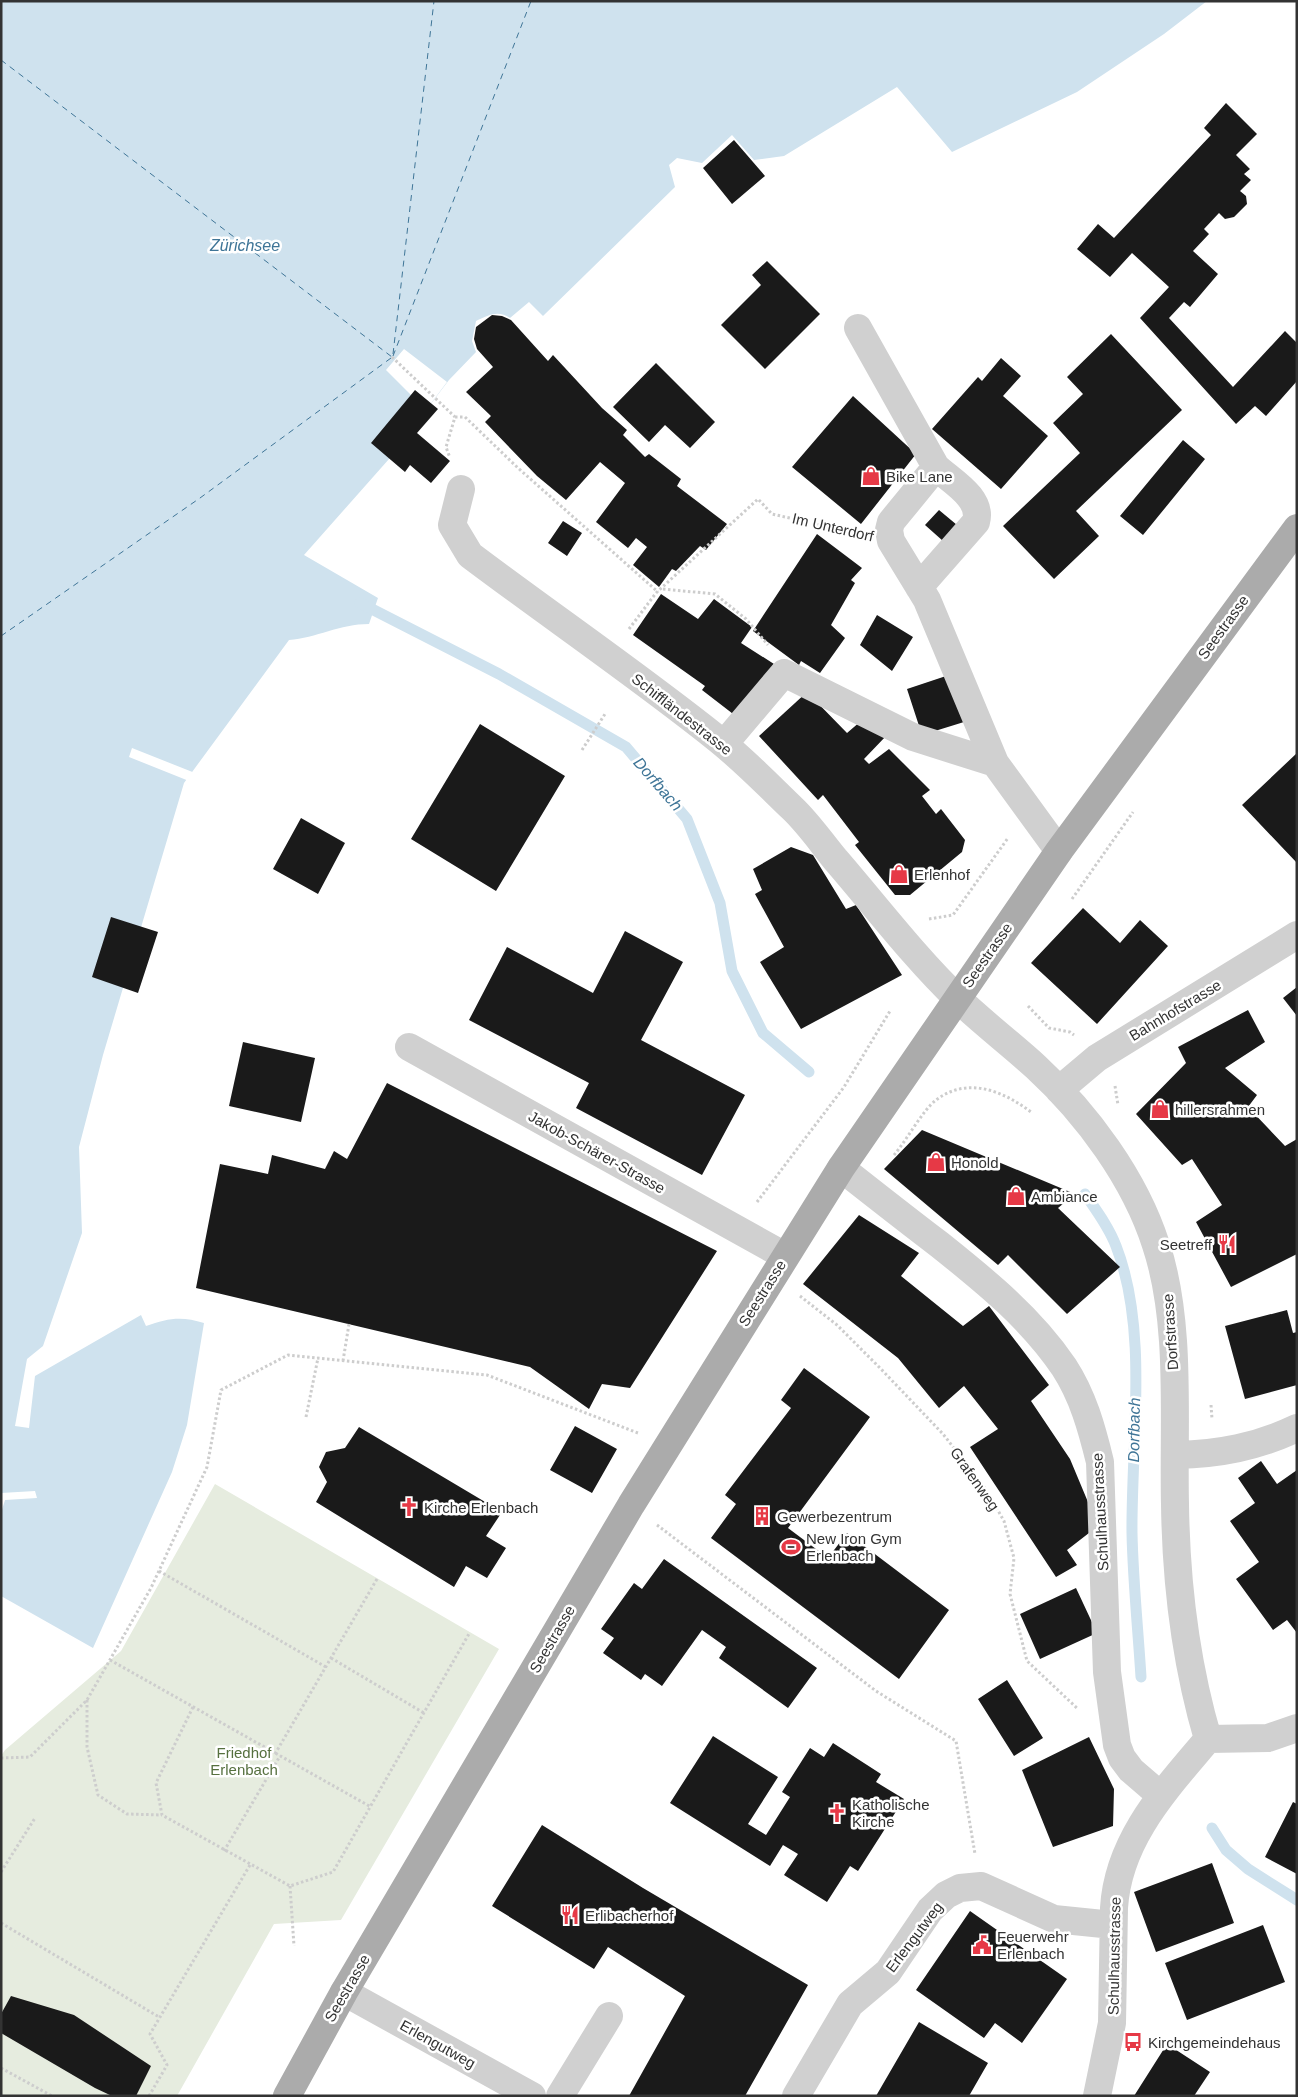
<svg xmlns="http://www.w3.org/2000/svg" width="1298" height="2097" viewBox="0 0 1298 2097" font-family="Helvetica,sans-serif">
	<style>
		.green { fill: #e6ecdf }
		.water { fill: #cfe2ee }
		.pier { fill: #fff }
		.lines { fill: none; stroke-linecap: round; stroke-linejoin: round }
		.stream { stroke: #cfe2ee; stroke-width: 11 }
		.ferry { stroke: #3f7597; stroke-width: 1; stroke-dasharray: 6 5; stroke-linecap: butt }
		.building { fill: #1a1a1a }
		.path { stroke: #cdcdcd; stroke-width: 3; stroke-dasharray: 2.5 2.5; stroke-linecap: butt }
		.minor { stroke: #d0d0d0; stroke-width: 28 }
		.major { stroke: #ababab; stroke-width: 28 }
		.labels { text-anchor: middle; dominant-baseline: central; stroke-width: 5; stroke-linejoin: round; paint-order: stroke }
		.poi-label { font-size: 15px; fill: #333; stroke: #fff; text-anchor: start }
		.street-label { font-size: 15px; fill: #333; stroke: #fff }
		.park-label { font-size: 15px; fill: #56703f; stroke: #fff }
		.water-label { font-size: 16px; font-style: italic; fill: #3f7597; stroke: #fff }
	</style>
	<rect width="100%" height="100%" fill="#fff"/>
	<!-- green -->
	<path class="green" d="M215 1484 499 1649 341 1920 274 1924 177 2096H1V1756L5 1750 121 1651Z"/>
	<!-- water -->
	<path class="water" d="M1 1H1207L1164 34 1077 92 952 152 897 87 784 156 754 160 732 135 702 163 677 158 669 165 675 187 543 316 529 302 510 318C498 310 489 315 476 321L472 341 476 352 449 380 389 459 304 555 378 598 369 624C340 624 316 638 289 640L184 783 103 1055 79 1147 82 1233 43 1346 27 1359 15 1426 29 1428 35 1376 141 1315 146 1326C168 1318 182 1316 204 1323L187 1425 172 1472 93 1648 1 1596V1513L5 1500 37 1498 35 1491 1 1493Z"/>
	<!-- pier -->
	<path class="pier" d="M404 349 447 382 426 410 386 370Z
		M132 748 195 773 189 781 129 757Z"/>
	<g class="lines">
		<!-- stream -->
		<path class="stream" d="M360 603 499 674 626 747 687 819 720 903 732 971 763 1033 809 1072
			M1085 1194C1096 1210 1109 1227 1116 1246 1149 1330 1131 1444 1132 1533 1133 1581 1138 1629 1141 1677
			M1212 1828 1226 1850 1248 1869 1297 1900"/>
		<!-- ferry -->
		<path class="ferry" d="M1 60 392 357
			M393 354 434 1
			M393 356 531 1
			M1 636 200 498 391 358"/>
	</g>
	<!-- building -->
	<path class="building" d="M1226 103 1257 134 1236 155 1250 169 1244 174 1251 180 1240 191 1246 196 1247 204 1234 217 1225 219 1219 213 1204 229 1209 234 1193 251 1218 274 1190 307 1184 302 1169 318 1233 387 1285 331 1297 343V381L1266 416 1255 406 1236 424 1140 318 1169 287 1132 253 1110 277 1077 249 1098 224 1114 238 1211 135 1204 128Z
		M734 140 765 176 732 204 703 168Z
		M767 261 820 314 765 369 721 325 761 285 752 275Z
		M492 315 502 316 511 320 548 361 553 355 602 408 627 430 623 435 645 457 649 454 681 479 677 486 727 524 706 550 700 546 676 571 672 569 659 587 633 565 647 547 636 538 628 548 596 522 625 483 600 462 566 500 537 476 485 422 491 416 466 392 493 367 477 349 474 339 476 327Z
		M1111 334 1182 410 1076 511 1099 536 1054 579 1003 526 1080 453 1053 423 1083 394 1067 377Z
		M1001 358 1021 376 1003 396 1048 436 1001 489 932 429 978 377 982 381Z
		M656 363 715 422 690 448 665 425 649 442 613 407Z
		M415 390 438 409 417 433 450 461 431 483 410 465 405 472 371 443Z
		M853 396 916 454 861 524 792 467Z
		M1183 440 1205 459 1143 535 1120 516Z
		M939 510 957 525 943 541 925 525Z
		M563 521 582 533 567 556 548 543Z
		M817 534 862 568 851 580 855 583 831 625 845 638 820 673 801 661 799 665 753 631Z
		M661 594 698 619 714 599 752 627 741 643 774 664 737 717 702 690 705 686 633 635Z
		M877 615 913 637 892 671 860 645Z
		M949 675 964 722 922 735 907 689Z
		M807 692 847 733 861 721 887 735 864 759 869 764 889 749 930 790 922 796 936 814 941 809 965 840 962 852 910 895H895L855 845 859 842 823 795 818 800 759 736Z
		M480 724 565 776 496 891 411 839Z
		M1297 753V863L1242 805Z
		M301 818 345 843 318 894 273 869Z
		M791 847 813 855 846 909 856 905 902 975 801 1029 760 962 784 947 755 894 762 890 753 869Z
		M1083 908 1120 943 1140 920 1168 946 1097 1024 1031 963Z
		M111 917 158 932 138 993 92 977Z
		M625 931 683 962 641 1040 745 1095 702 1175 576 1108 589 1083 469 1020 507 947 593 993Z
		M1297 987V1016L1283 998Z
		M1248 1010 1265 1042 1225 1068 1257 1095 1248 1107 1285 1146 1297 1139V1254L1231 1287 1196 1222 1222 1205 1192 1159 1182 1165 1136 1114 1186 1063 1178 1047Z
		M243 1042 315 1058 301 1122 229 1106Z
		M387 1083 717 1251 630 1388 602 1384 589 1409 530 1367 196 1288 220 1164 268 1174 272 1155 325 1169 334 1151 347 1159Z
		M922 1130 1075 1194 1058 1208 1120 1267 1067 1314 1008 1255 998 1265 884 1169Z
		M859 1215 919 1253 901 1276 963 1326 989 1306 1049 1385 1031 1401 1070 1459 1098 1526 1067 1550 1077 1565 1056 1577 970 1447 998 1429 964 1386 939 1408 898 1358 803 1284Z
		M1287 1310 1293 1333 1297 1332V1385L1245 1399 1225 1326Z
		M804 1368 870 1417 788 1528 828 1558 847 1533 949 1610 899 1679 711 1538 736 1504 725 1495 791 1408 781 1400Z
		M575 1426 617 1449 592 1493 550 1470Z
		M359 1427 502 1512 486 1536 506 1548 487 1578 466 1566 454 1587 316 1502 327 1482 319 1467 326 1452 345 1448Z
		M1261 1461 1277 1484 1297 1470V1633L1287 1620 1273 1630 1236 1579 1259 1562 1230 1521 1255 1503 1238 1478Z
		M664 1559 817 1668 788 1708 719 1658 726 1647 702 1630 662 1686 645 1674 641 1680 603 1653 614 1638 601 1629 634 1583 642 1589Z
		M1076 1588 1097 1633 1040 1659 1020 1614Z
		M1007 1680 1043 1738 1014 1756 978 1699Z
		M713 1736 778 1777 748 1824 766 1835 790 1797 782 1792 810 1748 824 1757 833 1743 881 1774 876 1782 904 1799 858 1871 850 1866 827 1902 784 1875 798 1854 783 1845 770 1866 670 1803Z
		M1089 1737 1114 1789 1113 1826 1053 1847 1022 1770Z
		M1293 1802 1297 1804V1874L1265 1857Z
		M542 1825 643 1888 808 1985 745 2096H629L685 1996 608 1947 594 1969 492 1906Z
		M1212 1863 1234 1923 1156 1952 1134 1892Z
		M970 1911 1067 1979 1022 2043 995 2023 984 2038 916 1990Z
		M1263 1925 1285 1982 1187 2020 1165 1963Z
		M11 1996 74 2015 151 2066 136 2096H112L95 2088 1 2033V2014Z
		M919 2022 988 2063 969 2096H876Z
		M1167 2044 1210 2072 1194 2096H1134Z"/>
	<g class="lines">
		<!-- path -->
		<path class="path" d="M392 357 455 417 446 447 450 458
			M455 417H465L518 468 658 592
			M663 589 715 594 746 619 768 645
			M629 629 656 593 758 499 772 514 856 533
			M582 750 605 714
			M1072 899 1133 812
			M929 919 953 915 1008 838
			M1028 1006 1049 1028 1070 1032 1074 1035
			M1115 1086 1118 1105
			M894 1155C907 1140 922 1111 936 1100 968 1076 1003 1091 1031 1112
			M757 1202 844 1087 890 1011
			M800 1296 837 1325 880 1368 943 1434 985 1488 1004 1521 1014 1558 1010 1594 1027 1661 1078 1709
			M343 1361 349 1324
			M1211 1405 1212 1419
			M306 1417 318 1358
			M657 1525 876 1691 956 1741 975 1854
			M159 1571 326 1667
			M331 1658 424 1713
			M110 1660 371 1807
			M87 1700V1747L98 1795 127 1814 162 1815
			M193 1707 156 1783 162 1815 290 1886 333 1872 470 1632
			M275 1754 377 1579
			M1 1758 30 1757 87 1700 151 1588 207 1467 221 1390 288 1355 487 1375 638 1433
			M224 1851 280 1756
			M1 1872 35 1818
			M290 1886 294 1946
			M1 1923 159 2017
			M1 2068 52 2096
			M149 2096 167 2065 150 2034 250 1865"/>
		<!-- minor -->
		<path class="minor" d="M858 328 936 467 891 522 889 530 891 541 927 600 995 763 1059 851
			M461 489 452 525 470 555C551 616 636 674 715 737 742 758 767 784 792 808 808 823 821 842 835 859 874 904 915 958 958 999 983 1023 1011 1044 1036 1067 1087 1114 1135 1179 1156 1245 1182 1323 1173 1422 1175 1504 1176 1583 1186 1664 1208 1739
			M919 587 976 522C983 498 951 481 936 467
			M724 744 784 673 913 737 995 763
			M409 1047 785 1256
			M1059 1090 1097 1058 1297 935
			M841 1168C874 1194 907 1220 940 1245 985 1281 1031 1318 1064 1367 1083 1396 1092 1429 1100 1462L1107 1672 1117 1745 1122 1758 1131 1770 1160 1795
			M1176 1455C1219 1454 1257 1447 1297 1428
			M1208 1739 1268 1738 1297 1728
			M344 1992 532 2096
			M560 2096 609 2016
			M796 2096 850 2004 888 1972 930 1910 946 1895 960 1888 981 1886 1054 1919 1113 1925
			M1097 2096 1112 2023 1114 1908C1118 1839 1166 1789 1208 1739"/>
		<!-- major -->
		<path class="major" d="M287 2096 344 1992 631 1505 841 1168 1059 851 1297 528"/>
	</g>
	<!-- icons -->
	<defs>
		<g id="shop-bare" transform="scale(1.5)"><path d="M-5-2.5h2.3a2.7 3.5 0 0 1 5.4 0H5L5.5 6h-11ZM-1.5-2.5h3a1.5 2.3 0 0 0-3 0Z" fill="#e63946" stroke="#fff" stroke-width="2.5" paint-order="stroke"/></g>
		<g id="restaurant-bare" transform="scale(1.5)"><path d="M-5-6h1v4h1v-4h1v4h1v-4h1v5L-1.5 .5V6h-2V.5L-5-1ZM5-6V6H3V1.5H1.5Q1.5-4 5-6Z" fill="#e63946" stroke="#fff" stroke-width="2.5" paint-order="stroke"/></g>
		<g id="church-bare" transform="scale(1.5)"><path d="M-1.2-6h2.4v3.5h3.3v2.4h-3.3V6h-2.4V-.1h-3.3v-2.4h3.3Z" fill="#e63946" stroke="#fff" stroke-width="2.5" paint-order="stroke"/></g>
		<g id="building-bare" transform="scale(1.5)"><path d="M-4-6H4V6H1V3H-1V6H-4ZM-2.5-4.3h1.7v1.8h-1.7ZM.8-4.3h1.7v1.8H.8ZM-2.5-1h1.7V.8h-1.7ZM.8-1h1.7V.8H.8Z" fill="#e63946" stroke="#fff" stroke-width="2.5" paint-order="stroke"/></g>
		<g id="stadium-bare" transform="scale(1.5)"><path d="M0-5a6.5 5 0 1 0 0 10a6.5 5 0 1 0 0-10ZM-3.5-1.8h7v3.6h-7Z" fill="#e63946" stroke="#fff" stroke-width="2.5" paint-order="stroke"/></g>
		<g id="civic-bare" transform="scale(1.5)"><path d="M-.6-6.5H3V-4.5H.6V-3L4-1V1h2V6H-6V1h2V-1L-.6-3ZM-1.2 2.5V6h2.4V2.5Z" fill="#e63946" stroke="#fff" stroke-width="2.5" paint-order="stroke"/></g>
		<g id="bus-bare" transform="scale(1.5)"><path d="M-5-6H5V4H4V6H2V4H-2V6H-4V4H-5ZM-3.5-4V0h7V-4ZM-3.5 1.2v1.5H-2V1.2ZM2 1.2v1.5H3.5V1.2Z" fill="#e63946" stroke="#fff" stroke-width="2.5" paint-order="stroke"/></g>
	</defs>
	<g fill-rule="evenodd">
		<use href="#shop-bare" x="871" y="476"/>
		<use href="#shop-bare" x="899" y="874"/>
		<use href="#shop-bare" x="1160" y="1109"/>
		<use href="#shop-bare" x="936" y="1162"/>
		<use href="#shop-bare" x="1016" y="1196"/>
		<use href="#restaurant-bare" x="1227" y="1244"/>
		<use href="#church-bare" x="409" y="1507"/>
		<use href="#building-bare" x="762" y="1516"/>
		<use href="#stadium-bare" x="791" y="1547"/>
		<use href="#church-bare" x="837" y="1813"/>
		<use href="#restaurant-bare" x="570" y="1915"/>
		<use href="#civic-bare" x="982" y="1945"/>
		<use href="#bus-bare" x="1133" y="2042"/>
	</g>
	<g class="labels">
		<!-- poi labels -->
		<g class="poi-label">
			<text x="886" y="476">Bike Lane</text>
			<text x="914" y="874">Erlenhof</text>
			<text x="1175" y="1109">hillersrahmen</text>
			<text x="951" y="1162">Honold</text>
			<text x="1031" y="1196">Ambiance</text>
			<text x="1212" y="1244" text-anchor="end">Seetreff</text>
			<text x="424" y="1507">Kirche Erlenbach</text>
			<text x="777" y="1516">Gewerbezentrum</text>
			<text x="806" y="1538">New Iron Gym<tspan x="806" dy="17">Erlenbach</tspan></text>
			<text x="852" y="1804">Katholische<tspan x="852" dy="17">Kirche</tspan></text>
			<text x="585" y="1915">Erlibacherhof</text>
			<text x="997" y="1936">Feuerwehr<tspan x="997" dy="17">Erlenbach</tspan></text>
			<text x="1148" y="2042">Kirchgemeindehaus</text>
		</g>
		<!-- street labels -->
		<g class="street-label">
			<text transform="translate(833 527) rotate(13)">Im Unterdorf</text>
			<text transform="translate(1223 627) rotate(-54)">Seestrasse</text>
			<text transform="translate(682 714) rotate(38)">Schiffländestrasse</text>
			<text transform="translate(987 955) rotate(-55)">Seestrasse</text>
			<text transform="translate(1175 1010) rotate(-31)">Bahnhofstrasse</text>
			<text transform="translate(597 1152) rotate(29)">Jakob-Schärer-Strasse</text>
			<text transform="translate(762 1293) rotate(-58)">Seestrasse</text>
			<text transform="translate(1170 1332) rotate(-94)">Dorfstrasse</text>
			<text transform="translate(975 1479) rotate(55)">Grafenweg</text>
			<text transform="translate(1100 1512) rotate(-93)">Schulhausstrasse</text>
			<text transform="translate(552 1639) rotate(-60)">Seestrasse</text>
			<text transform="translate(914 1937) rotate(-53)">Erlengutweg</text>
			<text transform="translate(1114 1956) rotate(-89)">Schulhausstrasse</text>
			<text transform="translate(347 1988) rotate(-60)">Seestrasse</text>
			<text transform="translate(438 2044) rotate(29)">Erlengutweg</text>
		</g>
		<!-- park labels -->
		<g class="park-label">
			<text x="244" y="1752">Friedhof<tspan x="244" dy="17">Erlenbach</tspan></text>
		</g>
		<!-- water labels -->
		<g class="water-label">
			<text x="245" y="245">Zürichsee</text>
			<text transform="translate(658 784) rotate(49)">Dorfbach</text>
			<text transform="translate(1134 1430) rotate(-89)">Dorfbach</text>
		</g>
	</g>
	<!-- border -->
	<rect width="1298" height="2097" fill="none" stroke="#333333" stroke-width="5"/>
</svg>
